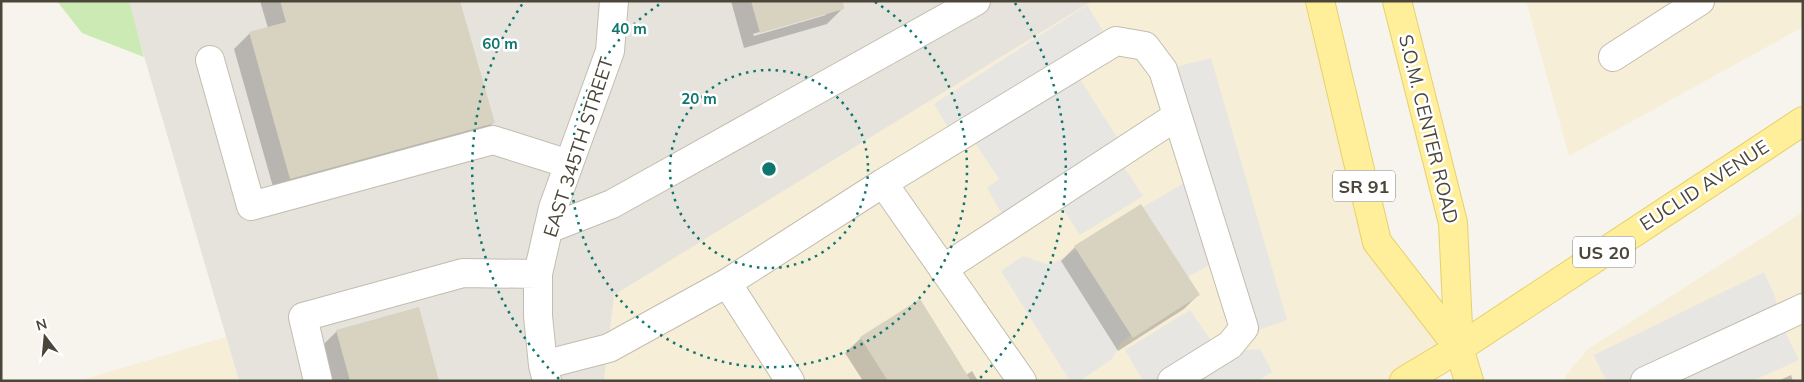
<svg xmlns="http://www.w3.org/2000/svg" width="1804" height="382" viewBox="0 0 1804 382" font-family="Mulish,sans-serif">
	<style>
		.commercial { fill: #f7eed7 }
		.industrial { fill: #e6e3dd }
		.green { fill: #cbeab4 }
		.parking { fill: #e8e6e3 }
		.shadow { fill: #0003; fill-rule: evenodd }
		.building { fill: #d8d2c1 }
		.lines { fill: none; stroke-linecap: round; stroke-linejoin: round }
		.minor-casing { stroke: #c2bdae; stroke-width: 30 }
		.major-casing { stroke: #e6d169; stroke-width: 30 }
		.minor { stroke: #fff; stroke-width: 28 }
		.major { stroke: #ffef9b; stroke-width: 28 }
		.ring { fill: none; stroke: #0f766e; stroke-width: 2.5; stroke-dasharray: 2.5 5 }
		.labels { text-anchor: middle; dominant-baseline: central; stroke-width: 5; stroke-linejoin: round; paint-order: stroke }
		.shield { fill: #fff; stroke: #817e74; stroke-width: 1 }
		.shield-label { font-size: 18px; font-weight: bold; fill: #4b4639 }
		.street-label { font-size: 19px; fill: #4b4639; stroke: #fff }
		.centre { fill: #0f766e; stroke: #fff; stroke-width: 2.5 }
		.ring-label { font-size: 15px; text-anchor: middle; font-weight: bold; fill: #0f766e; stroke: #fff; stroke-width: 5; stroke-linejoin: round; paint-order: stroke }
	</style>
	<rect width="100%" height="100%" fill="#f6f4ec"/>
	<!-- commercial -->
	<path class="commercial" d="M1092 1H1304L1368 247 1441 348 1388 381H604L613 295Z
		M1526 1H1803V27L1569 156Z
		M1803 212V381H1564L1566 375 1588 349Z
		M226 337 239 381H78Z"/>
	<!-- industrial -->
	<path class="industrial" d="M128 1H1092L614 295 604 381H239Z"/>
	<!-- green -->
	<path class="green" d="M57 1H129L144 57 82 33Z"/>
	<!-- parking -->
	<path class="parking" d="M1087 5 1111 44 1073 68 1125 150 1117 156 1143 196 1080 235 1055 197 1009 226 987 188 999 179 968 132 955 139 934 104Z
		M1211 58 1287 320 1259 330 1244 328 1221 258 1188 277 1143 207 1196 176 1163 70Z
		M1077 250 1131 335 1121 342 1113 358 1080 381H1070L1001 271 1023 256 1050 265Z
		M1764 272 1775 296 1779 319 1799 360 1752 381H1606L1594 355Z
		M1190 310 1219 352 1260 349 1272 372 1258 381H1143L1125 350Z"/>
	<!-- shadow -->
	<path class="shadow" d="M260 1H459L493 123 478 139 275 194 234 49 249 34 268 28Z
		M731 1H841L843 8 827 24 744 48ZM826 13V15L754 36 753 34Z
		M1075 247 1198 295 1184 309 1118 351 1061 261Z
		M337 331 438 381H331L321 347Z
		M861 338 966 375 972 371 978 381H863L845 353Z
		M1791 375 1793 381H1778Z"/>
	<!-- building -->
	<path class="building" d="M280 1H460L495 123 290 179 249 32 286 22Z
		M751 1H843L844 9 760 33Z
		M1141 204 1200 295 1133 338 1074 246Z
		M920 299 971 381H888L860 337Z
		M419 307 439 381H350L336 330Z"/>
	<g class="lines">
		<!-- minor casing -->
		<g class="minor-casing">
			<path id="minor" d="M1613 57 1700 1
				M210 60 251 206 493 140 569 164
				M883 183 1116 41 1145 46 1163 70 1244 328 1230 345 1172 381
				M548 229 612 204 976 1
				M943 269 1177 116
				M727 283 790 381
				M543 365 609 348 727 283 883 183 1022 381
				M318 381 303 317 463 273 538 274
				M547 381 543 365 538 316V274L553 208 610 51 614 1
				M1645 381 1803 308"/>
		</g>
		<!-- major casing -->
		<g class="major-casing">
			<path id="major" d="M1320 1 1377 242 1459 348
				M1397 1 1453 223 1459 348 1469 381
				M1404 381 1459 348 1803 121"/>
		</g>
		<!-- minor -->
		<use href="#minor" class="minor"/>
		<!-- major -->
		<use href="#major" class="major"/>
	</g>
	<!-- distance rings -->
	<g class="ring">
		<circle cx="769" cy="169" r="99"/>
		<path d="M875 2A198 198 0 1 1 663 2"/>
		<path d="M559 379A297 297 0 0 1 523 3M1015 3A297 297 0 0 1 979 379"/>
	</g>
	<g class="labels">
		<!-- shield labels -->
		<g class="shield">
			<rect x="1333" y="170.5" width="62" height="31" rx="4"/>
			<rect x="1573" y="236.5" width="62" height="31" rx="4"/>
		</g>
		<g class="shield-label">
			<text x="1364" y="186">SR 91</text>
			<text x="1604" y="252">US 20</text>
		</g>
		<!-- street labels -->
		<g class="street-label">
			<text transform="translate(1429 129) rotate(76)">S.O.M. CENTER ROAD</text>
			<text transform="translate(578 147) rotate(-72)">EAST 345TH STREET</text>
			<text transform="translate(1704 185) rotate(-33)">EUCLID AVENUE</text>
		</g>
	</g>
	<circle cx="769" cy="169" r="8" class="centre"/>
	<g class="ring-label">
		<text x="629" y="34">40 m</text>
		<text x="500" y="49">60 m</text>
		<text x="699" y="104">20 m</text>
	</g>
	<!-- border -->
	<rect width="1804" height="382" fill="none" stroke="#4b4639" stroke-width="5"/>
	<!-- north arrow -->
	<g transform="translate(45 337) rotate(344)" stroke="#ffffff" stroke-width="4" paint-order="stroke">
	<path d="M0-4L9 19L0 12L-9 19Z" fill="#4b4639"/>
	<text y="-8" font-size="14" font-weight="bold" text-anchor="middle" fill="#4b4639">N</text>
	</g>
</svg>
